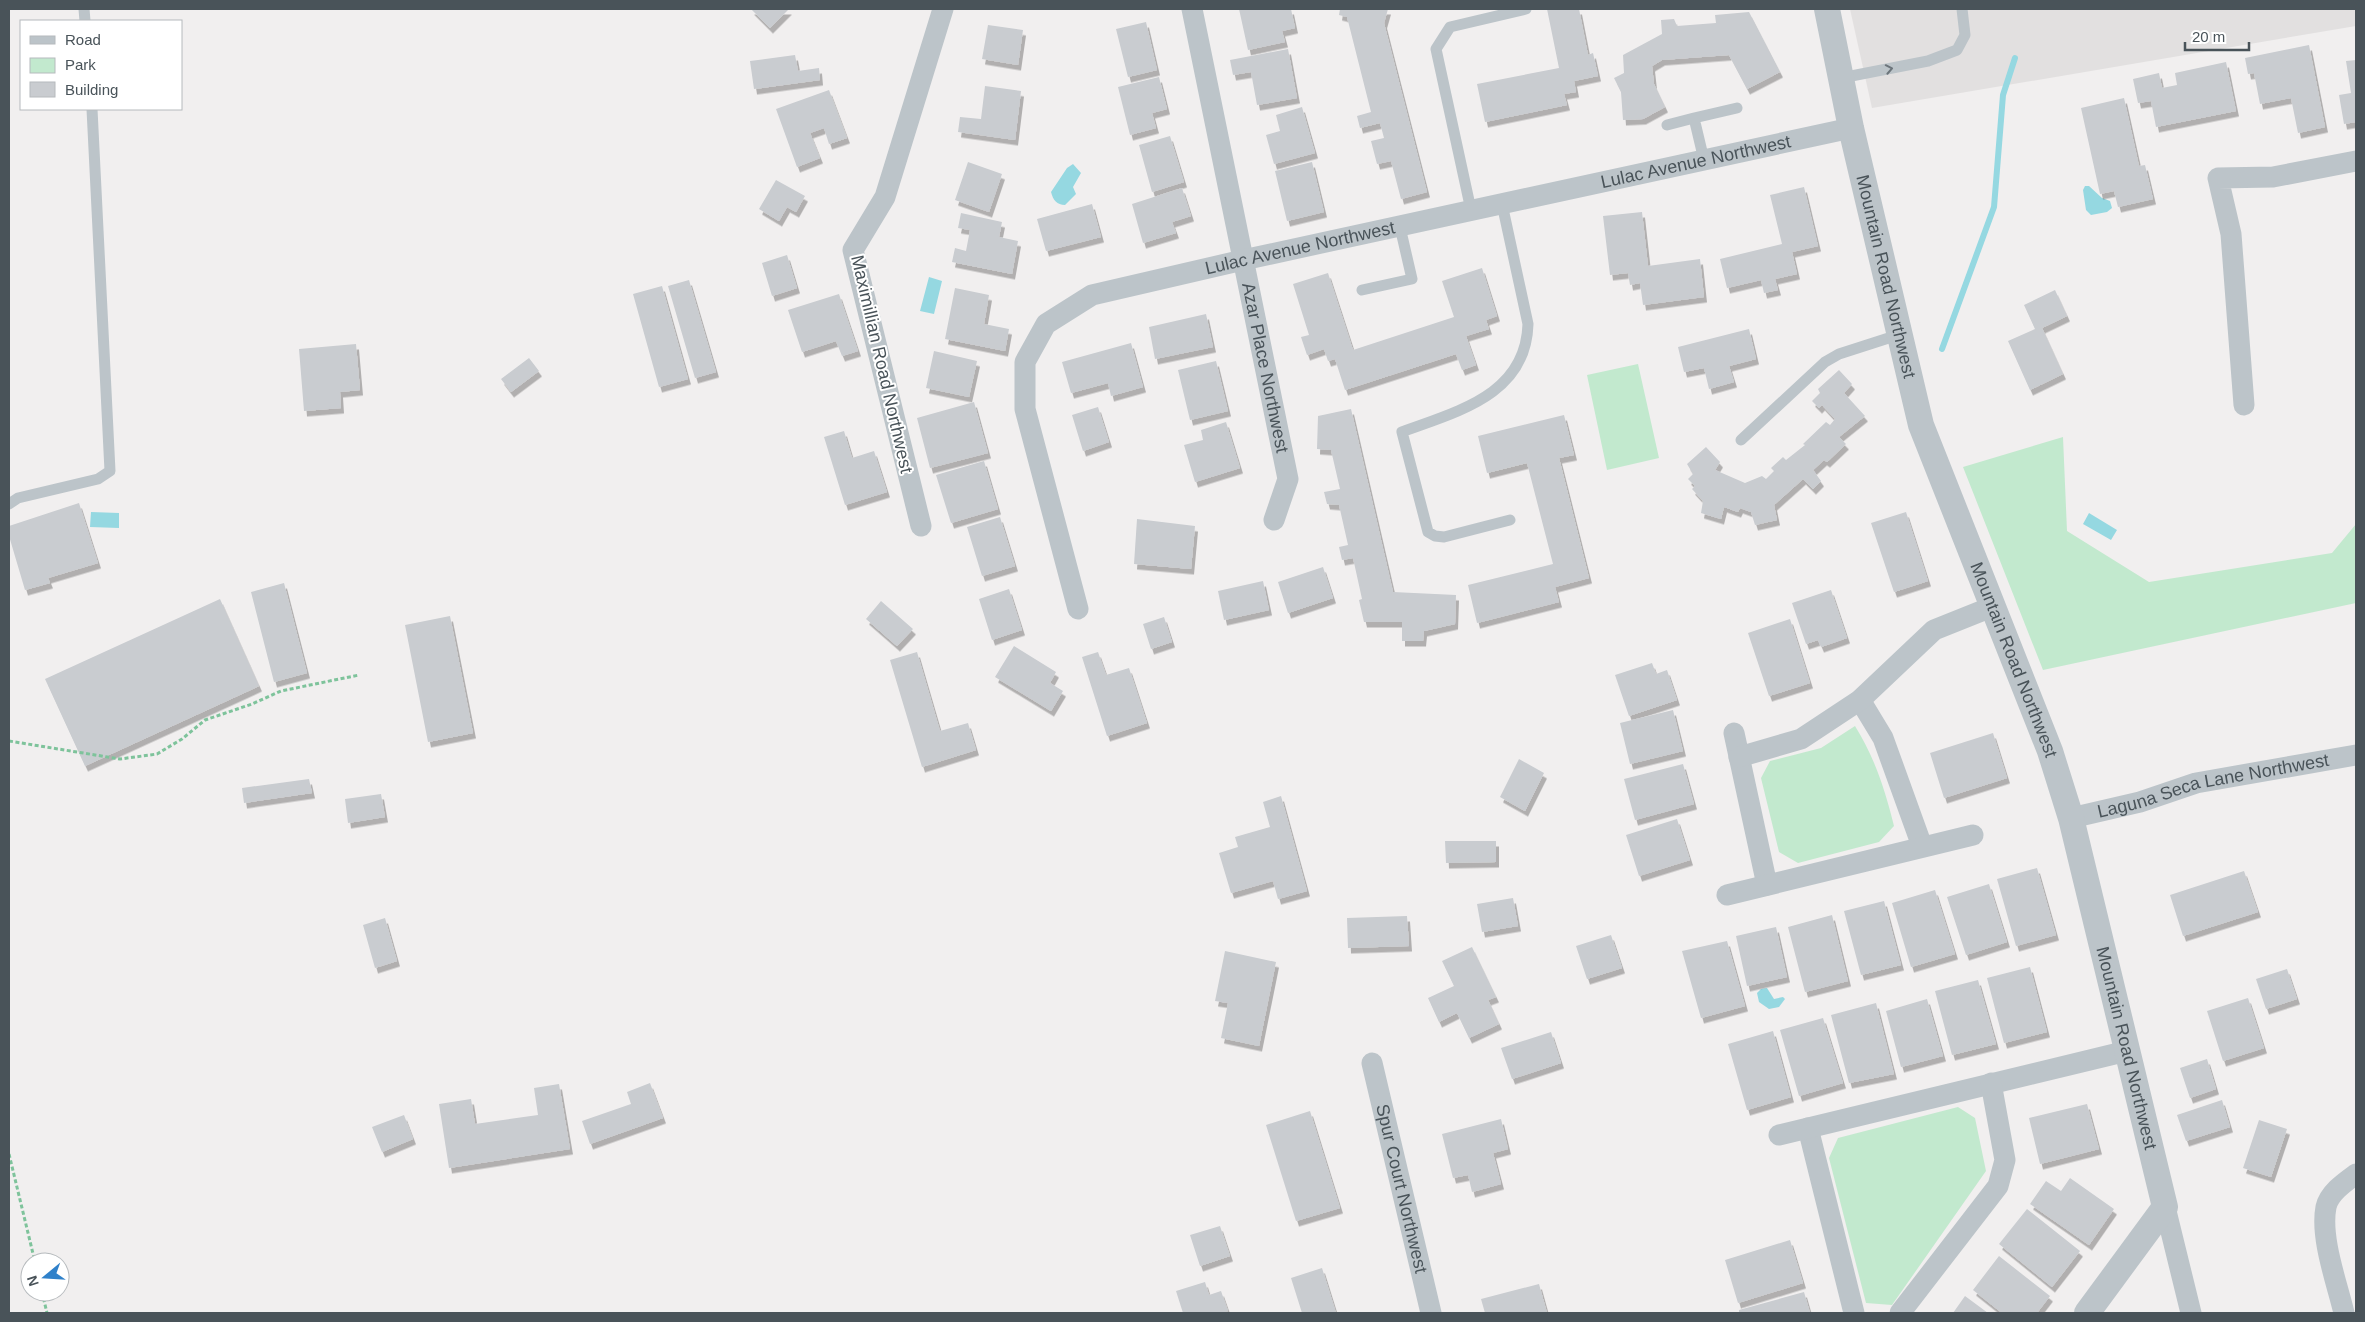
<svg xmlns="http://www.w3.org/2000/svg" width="2365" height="1322" viewBox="0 0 2365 1322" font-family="Helvetica,sans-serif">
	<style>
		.education { fill: #e2e0e0 }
		.green { fill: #c2e9ce }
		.water { fill: #95d8e1 }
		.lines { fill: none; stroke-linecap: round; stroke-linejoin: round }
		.stream { stroke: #95d8e1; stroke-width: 6 }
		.building { fill: #c9ccd0; filter: url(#shadow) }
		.path { stroke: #7ec39b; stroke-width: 3; stroke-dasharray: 4 2.5; stroke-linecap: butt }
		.service { stroke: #bcc4c9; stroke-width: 11 }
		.minor { stroke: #bcc4c9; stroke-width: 21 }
		.tertiary { stroke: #bcc4c9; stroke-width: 26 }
		.oneway { stroke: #6c757b }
		.labels { text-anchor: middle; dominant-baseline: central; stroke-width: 4; stroke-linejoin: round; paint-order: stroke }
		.street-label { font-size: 18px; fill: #495359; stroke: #fff }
	</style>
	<defs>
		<filter id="shadow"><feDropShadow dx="3" dy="5.5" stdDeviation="0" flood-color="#0004"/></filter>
	</defs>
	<rect width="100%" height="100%" fill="#f1efef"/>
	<!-- education -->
	<path class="education" d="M1850 9H2356V26L1872 108Z"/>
	<!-- green -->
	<path class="green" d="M1638 364 1659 458 1607 470 1587 375Z
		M2063 437 2067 531 2149 582 2332 553 2356 524V603L2043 670 1963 467Z
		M1855 726C1875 758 1885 790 1894 826L1879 842 1798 863 1779 852 1761 778 1770 761 1821 748Z
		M1958 1107 1975 1118 1986 1171 1892 1305 1866 1303 1829 1158 1838 1138Z"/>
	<!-- water -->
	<path class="water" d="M1073 164 1081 173 1073 187 1076 194 1065 205C1057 205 1053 200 1051 192L1067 168Z
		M2085 186H2089L2102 198 2110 201 2112 208 2107 212 2091 215 2086 210 2083 190Z
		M929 277 942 281 934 314 920 311Z
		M91 512 119 513V528L90 527Z
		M2089 513 2117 530 2111 540 2083 524Z
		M1767 988 1774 999 1783 997 1785 999 1779 1007 1769 1009 1759 1002 1757 993 1761 989Z"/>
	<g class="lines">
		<!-- stream -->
		<path class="stream" d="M1942 349 1994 207 2003 95 2015 58"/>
	</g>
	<!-- building -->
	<path class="building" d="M751 9H789L770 28Z
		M1239 9H1291L1295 28 1282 31 1285 42 1248 50Z
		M1340 9H1388L1384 23 1427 192 1401 199 1391 161 1377 164 1371 141 1384 138 1380 123 1360 128 1357 116 1371 112 1347 17 1339 15Z
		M1547 9H1579L1588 55 1593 53 1598 76 1574 81 1576 92 1564 94 1567 105 1485 122 1477 84 1559 68Z
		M1749 12 1780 72 1747 89 1729 55 1662 60 1652 66 1654 84 1665 107 1643 119 1623 120 1621 92 1614 78 1624 73 1623 55 1662 34 1661 20 1674 19 1677 26 1716 23 1715 15Z
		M1146 22 1157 70 1128 77 1116 29Z
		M988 25 1023 30 1018 65 982 59Z
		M2309 45 2325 127 2298 133 2291 98 2260 104 2254 73 2248 74 2245 58Z
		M1288 49 1297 98 1257 105 1251 72 1233 75 1230 60Z
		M795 55 798 71 819 68 820 80 754 89 750 61Z
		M2356 60V122L2344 124 2339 95 2351 93 2346 61Z
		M2226 62 2236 111 2156 127 2151 101 2138 103 2133 79 2159 73 2162 88 2177 85 2175 73Z
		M1159 77 1167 109 1152 113 1156 128 1130 135 1118 87Z
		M985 86 1021 91 1015 140 958 132 960 117 981 119Z
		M829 90 847 138 829 144 824 128 810 133 820 158 797 167 776 109Z
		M2124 98 2139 166 2145 165 2153 199 2118 207 2114 191 2100 194 2081 108Z
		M1302 107 1315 153 1274 164 1266 135 1280 131 1276 115Z
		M1170 136 1184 182 1152 192 1139 145Z
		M968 162 1002 174 989 212 955 200Z
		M1312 162 1324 212 1287 221 1275 171Z
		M776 180 805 196 796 212 787 207 779 221 759 209Z
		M1804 187 1818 246 1792 252 1797 274 1775 279 1778 290 1764 293 1761 280 1727 288 1720 259 1782 244 1770 195Z
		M1182 188 1191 216 1172 222 1176 233 1143 243 1132 204Z
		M1092 204 1101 237 1046 251 1037 219Z
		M1642 212 1648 266 1700 259 1704 297 1643 305 1640 283 1630 285 1628 273 1610 275 1603 216Z
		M961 213 1002 222 999 237 1018 241 1012 274 952 262 955 248 966 251 970 230 958 228Z
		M787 255 797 288 772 296 762 263Z
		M1482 268 1497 316 1486 320 1489 329 1466 336 1476 365 1462 370 1456 354 1345 390 1335 359 1328 361 1324 349 1307 355 1301 337 1309 335 1293 284 1328 273 1353 350 1454 317 1442 281Z
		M689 280 716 372 695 378 668 286Z
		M662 286 688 379 659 387 633 294Z
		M955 288 989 295 984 324 1009 329 1005 351 945 339Z
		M2055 290 2067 316 2042 328 2063 374 2030 390 2008 341 2035 329 2024 305Z
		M839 294 858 351 842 356 836 341 802 352 788 310Z
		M1206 314 1213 347 1155 359 1149 327Z
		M1749 329 1756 359 1729 366 1734 382 1709 389 1704 368 1684 372 1678 347Z
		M1131 343 1143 387 1111 396 1108 383 1071 393 1062 362Z
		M356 344 360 390 340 392 341 408 304 411 299 349Z
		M934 351 977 361 969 397 926 388Z
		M529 358 539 371 511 392 501 379Z
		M1216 361 1228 411 1190 420 1178 370Z
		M1839 370 1852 384 1844 393 1865 416 1839 437 1846 444 1827 462 1824 460 1813 470 1821 481 1813 489 1803 479 1774 505 1777 520 1755 525 1751 512 1740 508 1738 512 1724 507 1721 519 1701 513 1703 501 1692 489 1695 486 1688 479 1693 474 1687 464 1706 447 1720 462 1715 470 1745 483 1762 476 1766 479 1774 471 1771 468 1783 457 1786 460 1805 445 1803 444 1826 422 1830 425 1835 419 1822 405 1819 408 1812 401 1820 393 1818 389Z
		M974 402 988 453 930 468 917 418Z
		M1098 407 1109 442 1083 451 1072 415Z
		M1351 409 1393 592 1456 595 1455 624 1424 631 1423 641H1402V622H1364L1359 600 1362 599 1353 558 1342 560 1339 547 1348 545 1339 505 1327 504 1324 492 1340 489 1331 450 1317 449 1318 416Z
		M1564 415 1574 455 1559 458 1589 578 1555 587 1559 602 1477 623 1468 585 1553 564 1527 463 1487 473 1478 436Z
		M1226 422 1240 468 1195 482 1184 445 1203 440 1201 430Z
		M844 431 852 458 874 451 887 492 845 505 824 437Z
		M984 461 998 509 951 523 936 475Z
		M79 503 98 563 48 578 50 583 25 590 9 536V526Z
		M1906 512 1928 581 1894 592 1871 523Z
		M1000 517 1015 566 982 576 967 527Z
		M1137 519 1195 526 1191 569 1134 564Z
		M1323 567 1333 598 1288 613 1278 582Z
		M1263 581 1269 610 1224 620 1218 591Z
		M284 583 307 673 274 682 251 592Z
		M1009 589 1022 630 992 640 979 599Z
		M1831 590 1847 638 1821 647 1818 640 1806 644 1792 603Z
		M220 599 259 686 85 766 45 679Z
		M881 601 913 629 897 646 866 619Z
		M450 616 473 733 428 742 405 625Z
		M1164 617 1172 642 1151 649 1143 624Z
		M1790 619 1810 683 1769 696 1748 633Z
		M1014 646 1056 672 1050 683 1063 691 1051 711 995 677Z
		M917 652 940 731 968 723 976 750 922 767 890 660Z
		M1098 652 1106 675 1129 668 1147 723 1107 736 1082 657Z
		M1652 663 1656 674 1667 670 1677 700 1629 716 1615 675Z
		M1673 710 1683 751 1630 764 1620 723Z
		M1993 733 2007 778 1944 798 1930 753Z
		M1519 759 1544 773 1525 811 1500 797Z
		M1683 764 1694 804 1635 820 1624 779Z
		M309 779 312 793 244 803 242 788Z
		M381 794 385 817 348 823 345 799Z
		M1281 796 1307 891 1278 899 1273 881 1231 893 1219 853 1238 847 1235 837 1270 827 1263 802Z
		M1677 819 1690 860 1639 876 1626 835Z
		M1445 841H1496V862L1446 863Z
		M2037 868 2056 935 2016 946 1997 879Z
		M2244 871 2258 912 2183 936 2170 895Z
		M1989 884 2007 942 1966 955 1947 897Z
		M1935 890 1955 954 1911 967 1892 903Z
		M1513 898 1518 926 1482 932 1477 904Z
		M1884 901 1901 965 1861 975 1844 911Z
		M1832 915 1848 981 1805 992 1788 927Z
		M1407 916 1409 946 1348 948 1347 918Z
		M385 918 397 961 375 968 363 925Z
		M1776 927 1787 977 1747 986 1736 936Z
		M1611 935 1622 968 1587 979 1576 946Z
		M1727 941 1745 1006 1701 1018 1682 951Z
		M1472 947 1496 997 1488 1000 1499 1024 1469 1038 1457 1013 1439 1022 1428 998 1454 986 1442 961Z
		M1225 951 1276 962 1259 1046 1221 1038 1228 1003 1215 1001Z
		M2030 967 2047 1032 2004 1043 1987 978Z
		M2287 969 2297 999 2266 1009 2256 979Z
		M1978 980 1996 1044 1952 1055 1935 991Z
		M2248 998 2264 1048 2223 1061 2207 1011Z
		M1927 999 1943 1056 1901 1067 1886 1011Z
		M1876 1003 1894 1074 1849 1083 1831 1015Z
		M1823 1018 1843 1083 1799 1096 1780 1030Z
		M1773 1031 1791 1097 1747 1110 1728 1044Z
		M1551 1032 1561 1063 1512 1079 1501 1048Z
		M2207 1059 2216 1089 2190 1098 2180 1068Z
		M650 1083 663 1118 590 1144 582 1121 631 1104 627 1092Z
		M559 1084 570 1149 449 1168 439 1104 471 1099 475 1124 538 1115 534 1088Z
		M2222 1100 2230 1127 2186 1141 2177 1115Z
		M2087 1104 2099 1149 2040 1164 2029 1118Z
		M1310 1111 1340 1208 1296 1221 1266 1125Z
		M404 1115 413 1139 382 1152 372 1127Z
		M1501 1119 1508 1149 1493 1153 1501 1184 1472 1192 1468 1175 1453 1178 1442 1134Z
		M2259 1120 2287 1129 2271 1177 2243 1168Z
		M2070 1178 2114 1209 2089 1245 2030 1204 2046 1181 2061 1191Z
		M2027 1209 2080 1251 2052 1287 1999 1244Z
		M1220 1226 1230 1256 1200 1266 1190 1235Z
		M1790 1240 1803 1283 1738 1303 1725 1260Z
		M1999 1256 2050 1296 2037 1313H2002L1973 1290Z
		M1322 1268 1336 1313H1302L1291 1278Z
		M1205 1282 1209 1295 1221 1291 1228 1311 1220 1313H1183L1176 1291Z
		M1539 1284 1547 1313H1485L1481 1299Z
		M1804 1292 1810 1313H1739V1310Z
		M1965 1296 1988 1313H1953Z"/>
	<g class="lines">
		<!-- path -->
		<path class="path" d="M9 741 120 759 157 754 182 739 205 720 252 704 281 691 359 675
			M9 1154 35 1262
			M42 1292 47 1313"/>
		<!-- service -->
		<path class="service" d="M84 9 85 21
			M1841 78 1928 61 1957 50 1965 35 1962 9
			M1667 125 1694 118
			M1704 160 1694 118 1737 108
			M1502 204 1528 324C1526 395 1458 411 1402 432L1428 532 1435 536 1444 537 1510 520
			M1471 210 1436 49 1450 27 1526 9
			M1362 290 1412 279 1400 227
			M1741 440 1825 362 1839 354 1898 335
			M9 504 18 498 98 479 110 471 92 109"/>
		<!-- minor -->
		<g class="minor">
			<path id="s1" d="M1192 9 1288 479 1274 520"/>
			<path d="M2244 405 2231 234 2218 178 2273 177 2356 161"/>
			<path d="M921 526 853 250 885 197 943 9"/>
			<path id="s2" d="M1078 609 1025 409V362L1046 324 1092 295 1243 260 1851 128"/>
			<path d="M1860 700 1883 738 1922 846"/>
			<path d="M1734 733 1767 885"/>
			<path d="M1739 757 1801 739 1860 700 1934 630 1994 606"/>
			<path id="s3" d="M2071 818 2140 802 2196 783 2356 755"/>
			<path d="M1727 895 1973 835"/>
			<path id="s4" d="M1372 1063 1431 1313"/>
			<path d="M1808 1128 1854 1313"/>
			<path d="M1779 1135 2127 1051"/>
			<path d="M2165 1207 2191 1313"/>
			<path d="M1900 1313 1998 1186 2005 1160 1991 1083"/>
			<path d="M2344 1313C2337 1283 2320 1238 2326 1207 2329 1193 2345 1182 2356 1174"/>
		</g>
		<!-- tertiary -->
		<path class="tertiary" id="s5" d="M1827 9 1851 128 1921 425 2050 751 2071 818 2165 1207 2087 1313"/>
	</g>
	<!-- one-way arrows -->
	<defs><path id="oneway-chevron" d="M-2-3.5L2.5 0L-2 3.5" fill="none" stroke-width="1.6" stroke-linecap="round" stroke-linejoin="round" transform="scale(1.25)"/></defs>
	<use class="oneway" href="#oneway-chevron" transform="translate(1889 69) rotate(-11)"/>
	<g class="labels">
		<!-- street labels -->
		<g class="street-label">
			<text stroke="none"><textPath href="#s2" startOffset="970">Lulac Avenue Northwest</textPath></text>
			<text stroke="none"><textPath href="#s2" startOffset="565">Lulac Avenue Northwest</textPath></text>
			<text stroke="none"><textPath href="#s5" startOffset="274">Mountain Road Northwest</textPath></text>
			<text transform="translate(882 364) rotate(77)">Maximillian Road Northwest</text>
			<text stroke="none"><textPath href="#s1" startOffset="366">Azar Place Northwest</textPath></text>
			<text stroke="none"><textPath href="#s5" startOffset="679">Mountain Road Northwest</textPath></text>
			<text stroke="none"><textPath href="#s3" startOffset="146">Laguna Seca Lane Northwest</textPath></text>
			<text stroke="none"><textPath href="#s5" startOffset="1084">Mountain Road Northwest</textPath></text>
			<text stroke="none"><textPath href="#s4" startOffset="129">Spur Court Northwest</textPath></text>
		</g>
	</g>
	<!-- border -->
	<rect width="2365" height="1322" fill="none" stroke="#495359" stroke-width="20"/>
	<!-- legend -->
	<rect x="20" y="20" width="162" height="90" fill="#ffffff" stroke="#b6babd"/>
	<rect x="30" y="36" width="25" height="8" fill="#bcc4c9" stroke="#b6babd"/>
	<text x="65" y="45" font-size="15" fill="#495359">Road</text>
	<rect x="30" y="58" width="25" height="15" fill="#c2e9ce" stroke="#b6babd"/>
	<text x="65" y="70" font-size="15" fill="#495359">Park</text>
	<rect x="30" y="82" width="25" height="15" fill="#c9ccd0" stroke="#b6babd"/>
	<text x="65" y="95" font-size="15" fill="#495359">Building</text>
	<!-- north arrow -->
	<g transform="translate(45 1277) rotate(252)"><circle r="24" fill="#ffffff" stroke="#b6babd"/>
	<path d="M0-4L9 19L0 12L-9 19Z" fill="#2f81ca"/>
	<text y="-8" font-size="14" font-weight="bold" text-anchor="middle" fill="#495359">N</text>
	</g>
	<!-- scale -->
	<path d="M2185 42v8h64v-8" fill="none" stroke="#495359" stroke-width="2.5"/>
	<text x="2192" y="42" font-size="15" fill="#495359" stroke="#ffffff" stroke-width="4" paint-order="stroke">20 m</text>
</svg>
